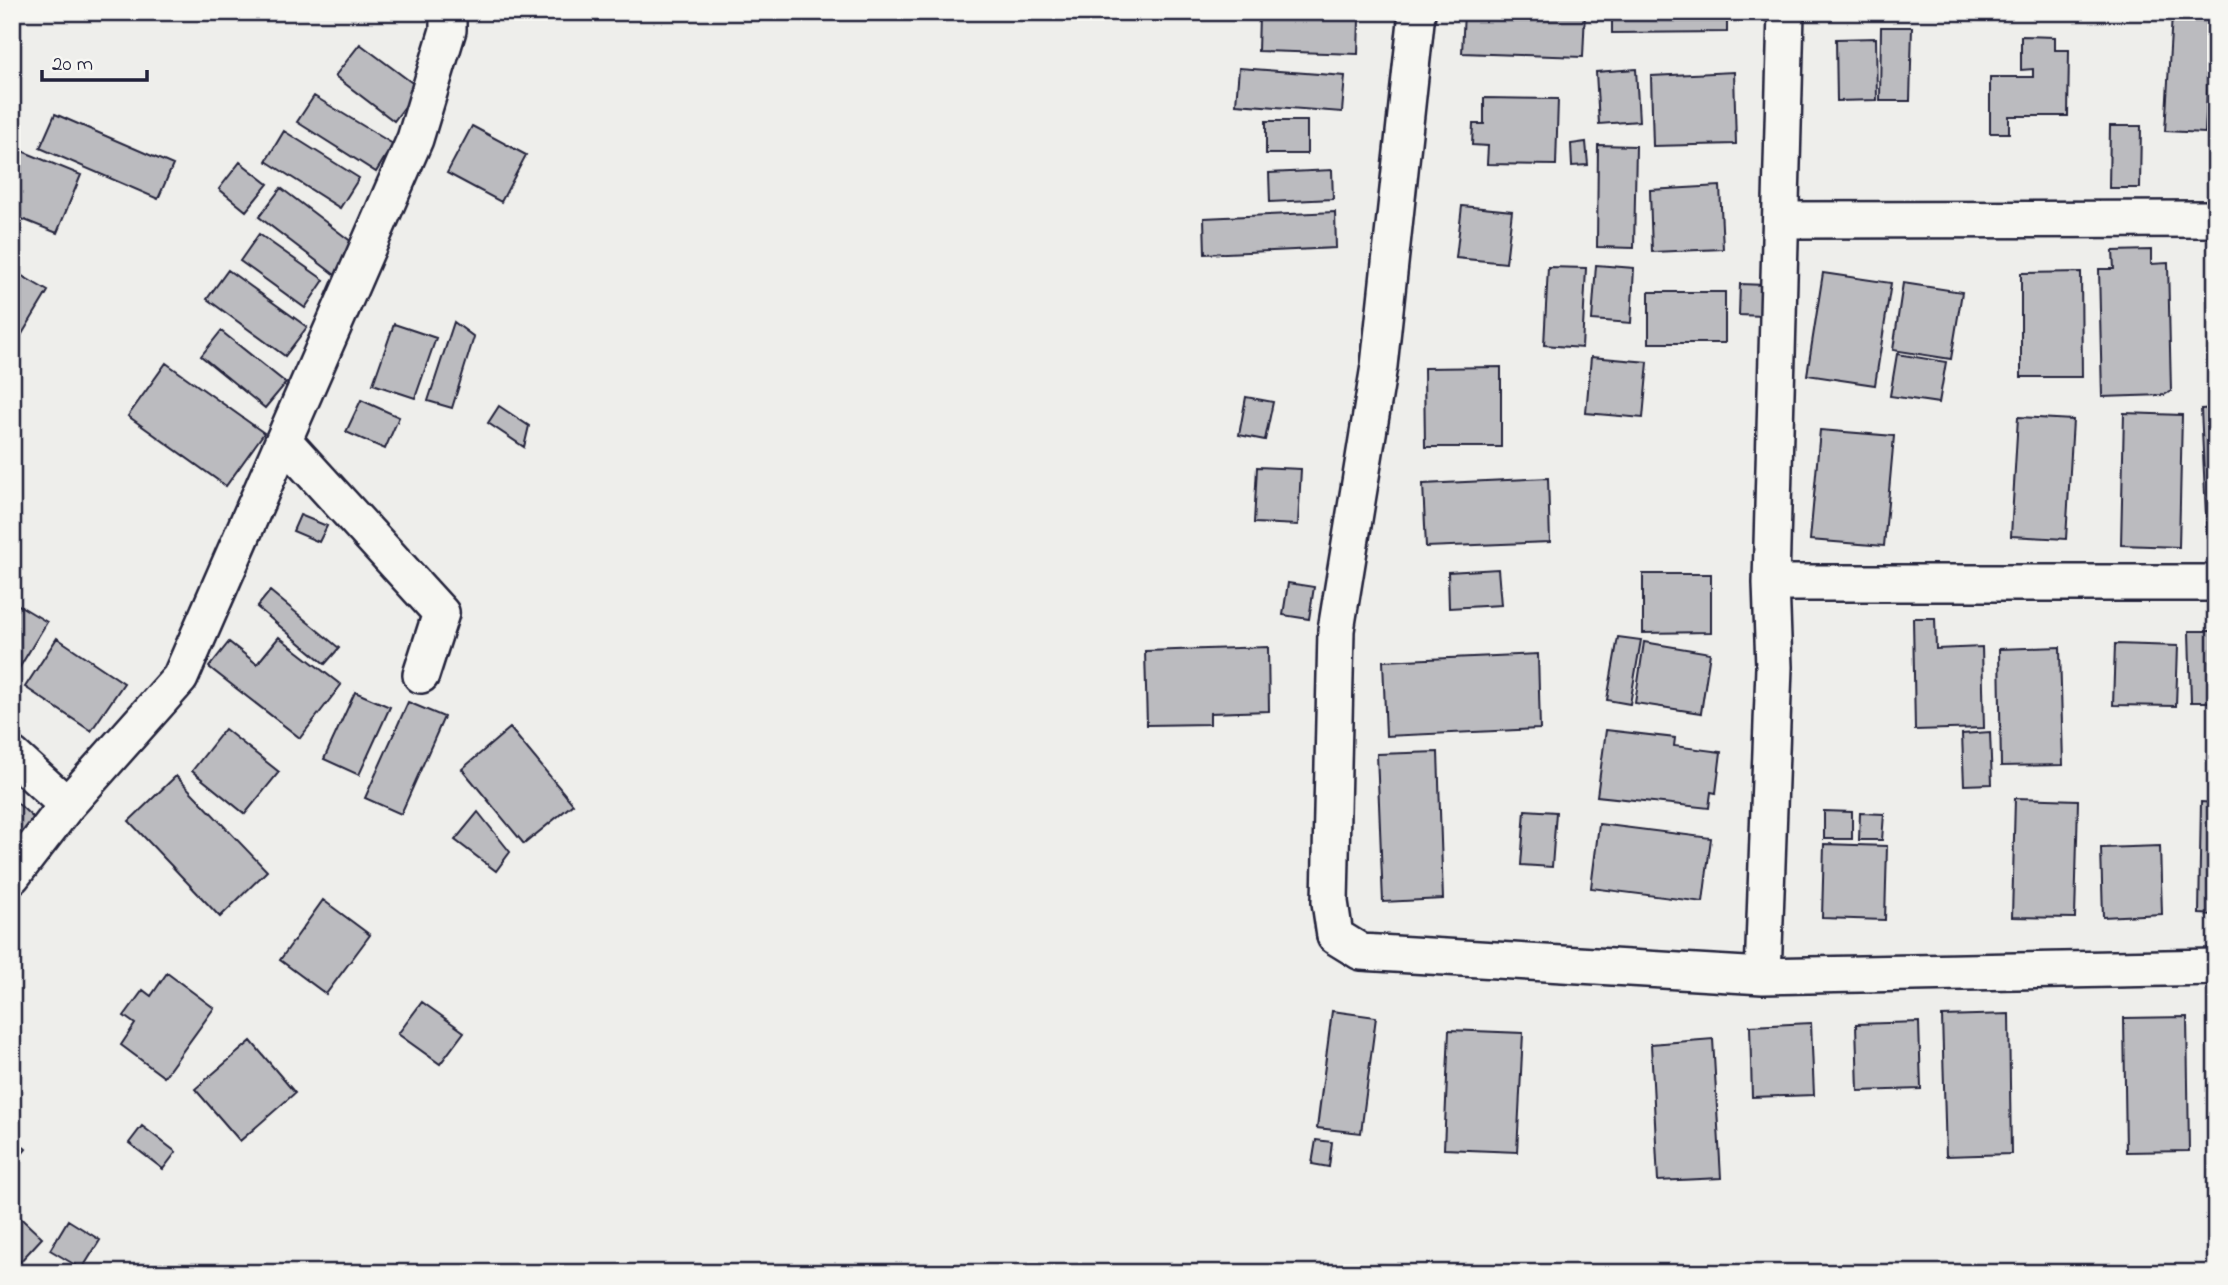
<svg xmlns="http://www.w3.org/2000/svg" width="2228" height="1285" viewBox="0 0 2228 1285" font-family="'Indie Flower',sans-serif">
	<style>
		.building { fill: #bbbbbf; stroke: #22223b; stroke-width: 2 }
		.lines { fill: none; stroke-linecap: round; stroke-linejoin: round }
		.street-casing { stroke: #22223b; stroke-width: 40 }
		.street { stroke: #f6f6f2; stroke-width: 35 }
	</style>
	<rect width="100%" height="100%" fill="#eeeeeb"/>
	<filter id="ink" filterUnits="userSpaceOnUse"><feTurbulence type="fractalNoise" baseFrequency=".0143" numOctaves="2"/><feDisplacementMap in="SourceGraphic" scale="14" xChannelSelector="R" yChannelSelector="G"/><feConvolveMatrix kernelMatrix="1 2 1 2 8 2 1 2 1" color-interpolation-filters="sRGB"/></filter>
	<g filter="url(#ink)">
		<!-- building -->
		<path class="building" d="M1464 12H1585L1583 57 1462 53Z
			M1612 12H1727V32L1612 33Z
			M2172 15 2211 17 2205 133 2165 131Z
			M1259 16 1359 19 1358 54 1258 51Z
			M1881 27H1912L1910 101H1880Z
			M2021 36 2055 37V50H2069L2068 116H2009V133H1990V77H2033V69L2021 70Z
			M1876 38 1877 100 1837 101 1836 39Z
			M360 44 419 88 394 121 335 76Z
			M1239 68 1345 76 1342 112 1236 104Z
			M1636 69 1639 121 1599 124 1596 72Z
			M1734 72 1736 144 1653 146 1651 76Z
			M314 96 393 144 376 172 297 122Z
			M1484 98 1558 99 1556 165 1487 164 1488 146 1472 145 1473 124H1484Z
			M55 114 173 165 158 199 40 148Z
			M1266 121H1307V154H1266Z
			M472 126 526 155 501 202 447 173Z
			M2110 126H2141L2140 188H2109Z
			M284 131 359 178 340 208 266 161Z
			M1586 142 1588 165 1572 166 1571 144Z
			M1598 145 1636 146 1634 248 1597 247Z
			M12 147 81 175 57 233 12 215Z
			M240 162 268 184 246 211 219 189Z
			M1332 170 1333 199 1270 202 1269 173Z
			M1720 186 1723 249 1652 252 1650 190Z
			M281 188 357 246 335 275 259 217Z
			M1462 206 1512 211 1506 263 1456 258Z
			M1335 212 1336 248 1205 254 1204 218Z
			M259 234 324 280 305 308 240 261Z
			M2151 250V264L2168 263 2171 391 2164 395 2102 397 2099 269H2114L2113 251Z
			M1596 265 1634 268 1631 323 1592 320Z
			M1548 267 1586 268 1582 348 1544 345Z
			M12 270 48 291 16 344 12 342Z
			M228 270 307 327 285 356 207 299Z
			M2081 272 2082 377H2021V273Z
			M1823 273 1891 283 1875 385 1807 375Z
			M1903 283 1962 292 1951 359 1893 350Z
			M1740 284 1765 285 1763 316 1739 315Z
			M1649 292H1725V343H1649Z
			M454 322 474 337 452 408 428 401Z
			M394 324 436 338 415 398 373 384Z
			M221 331 286 383 265 408 201 356Z
			M1897 354 1946 362 1939 403 1890 396Z
			M1591 357 1648 362 1643 418 1586 413Z
			M166 363 264 433 226 486 128 416Z
			M1501 367V447H1425L1424 368Z
			M1246 397 1273 402 1265 440 1239 435Z
			M361 400 399 417 385 449 346 432Z
			M499 406 529 426 524 447 488 423Z
			M2216 408V536L2207 537 2201 409Z
			M2124 413 2182 415 2179 547 2121 545Z
			M2018 417 2073 420 2066 539 2011 536Z
			M1820 430 1894 436 1884 546 1810 540Z
			M1257 467 1301 469 1298 525 1254 523Z
			M1548 478 1550 542 1426 547 1423 484Z
			M300 515 327 526 319 542 293 531Z
			M1498 569 1501 605 1449 608 1448 572Z
			M1643 574H1711V632L1643 633Z
			M1288 583 1314 587 1309 619 1283 615Z
			M270 591 339 648 325 664 257 607Z
			M12 601 47 622 18 670 12 666Z
			M1913 618H1935L1936 649 1982 647 1984 728 1915 730Z
			M2189 631H2216V702H2191Z
			M279 637 341 685 300 738 209 667 229 642 257 664Z
			M1618 637 1641 640 1630 704 1607 700Z
			M57 638 124 683 91 731 25 687Z
			M1644 642 1710 653 1701 713 1635 703Z
			M2115 644 2178 646 2176 706 2113 705Z
			M1268 647 1269 711 1210 713V724L1147 725 1145 651Z
			M2060 647 2063 765 2001 766 1999 649Z
			M1538 654 1540 729 1386 736 1383 661Z
			M355 692 390 707 359 775 324 759Z
			M408 702 444 717 401 814 365 798Z
			M510 728 573 804 524 844 462 769Z
			M225 729 279 772 245 814 192 771Z
			M1606 730 1675 738 1674 746 1721 752 1716 793 1711 792 1709 808 1597 796Z
			M1990 732 1992 784 1964 785 1962 734Z
			M1438 752 1443 899 1383 902 1377 754Z
			M176 776 267 871 220 917 129 821Z
			M12 798 40 824 12 853Z
			M2015 798 2078 800 2075 918 2012 917Z
			M2201 802 2216 803V915L2199 914Z
			M1525 810 1556 812 1552 867 1521 865Z
			M1824 811 1852 812V839H1824Z
			M478 812 510 852 496 871 455 840Z
			M1860 813 1884 814 1882 840H1859Z
			M1599 824 1711 838 1703 902 1591 888Z
			M1824 844 1887 846 1885 920 1822 918Z
			M2160 846 2162 914 2103 917 2101 848Z
			M323 900 370 935 326 994 280 960Z
			M167 973 214 1008 164 1077 121 1045 135 1024 124 1016 143 990 151 996Z
			M422 1002 464 1032 440 1064 398 1034Z
			M1332 1011 1376 1017 1361 1133 1317 1128Z
			M2009 1014 2011 1154 1946 1156 1942 1016Z
			M2187 1017 2189 1151 2126 1152 2124 1018Z
			M1919 1022 1921 1089 1858 1091 1856 1024Z
			M1811 1023 1814 1095 1752 1097 1750 1026Z
			M1449 1030 1523 1033 1517 1152 1444 1149Z
			M1713 1039 1721 1178 1658 1181 1651 1044Z
			M251 1041 295 1093 240 1141 195 1089Z
			M142 1126 176 1152 163 1169 129 1143Z
			M12 1137 26 1149 12 1166Z
			M1316 1140 1332 1142 1329 1167 1312 1164Z
			M12 1210 42 1238 18 1264 12 1259Z
			M68 1220 100 1240 82 1269 50 1250Z"/>
		<g class="lines">
			<!-- street casing -->
			<g class="street-casing">
				<path id="street" d="M1417 12 1379 366 1336 630 1330 902 1335 936 1361 952 1763 976 2216 967
					M1781 220 2216 219
					M284 441 441 613 421 675
					M1771 583H2216
					M12 755 67 805
					M12 876 67 805 180 678 415 139 448 30V12
					M1763 976 1774 667 1771 583 1786 12"/>
			</g>
			<!-- street -->
			<use href="#street" class="street"/>
		</g>
	</g>
	<!-- margin -->
	<rect width="2228" height="1285" fill="none" stroke="#f6f6f2" stroke-width="42"/>
	<rect x="21" y="21" width="2186" height="1243" fill="none" stroke="#22223b" stroke-width="2.5" filter="url(#ink)"/>
	<!-- scale -->
	<path d="M42 70v10h105v-10" fill="none" stroke="#22223b" stroke-width="3.5"/>
	<text x="52" y="70" font-size="21" fill="#22223b" stroke="#f6f6f2" stroke-width="5" paint-order="stroke">20 m</text>
</svg>
